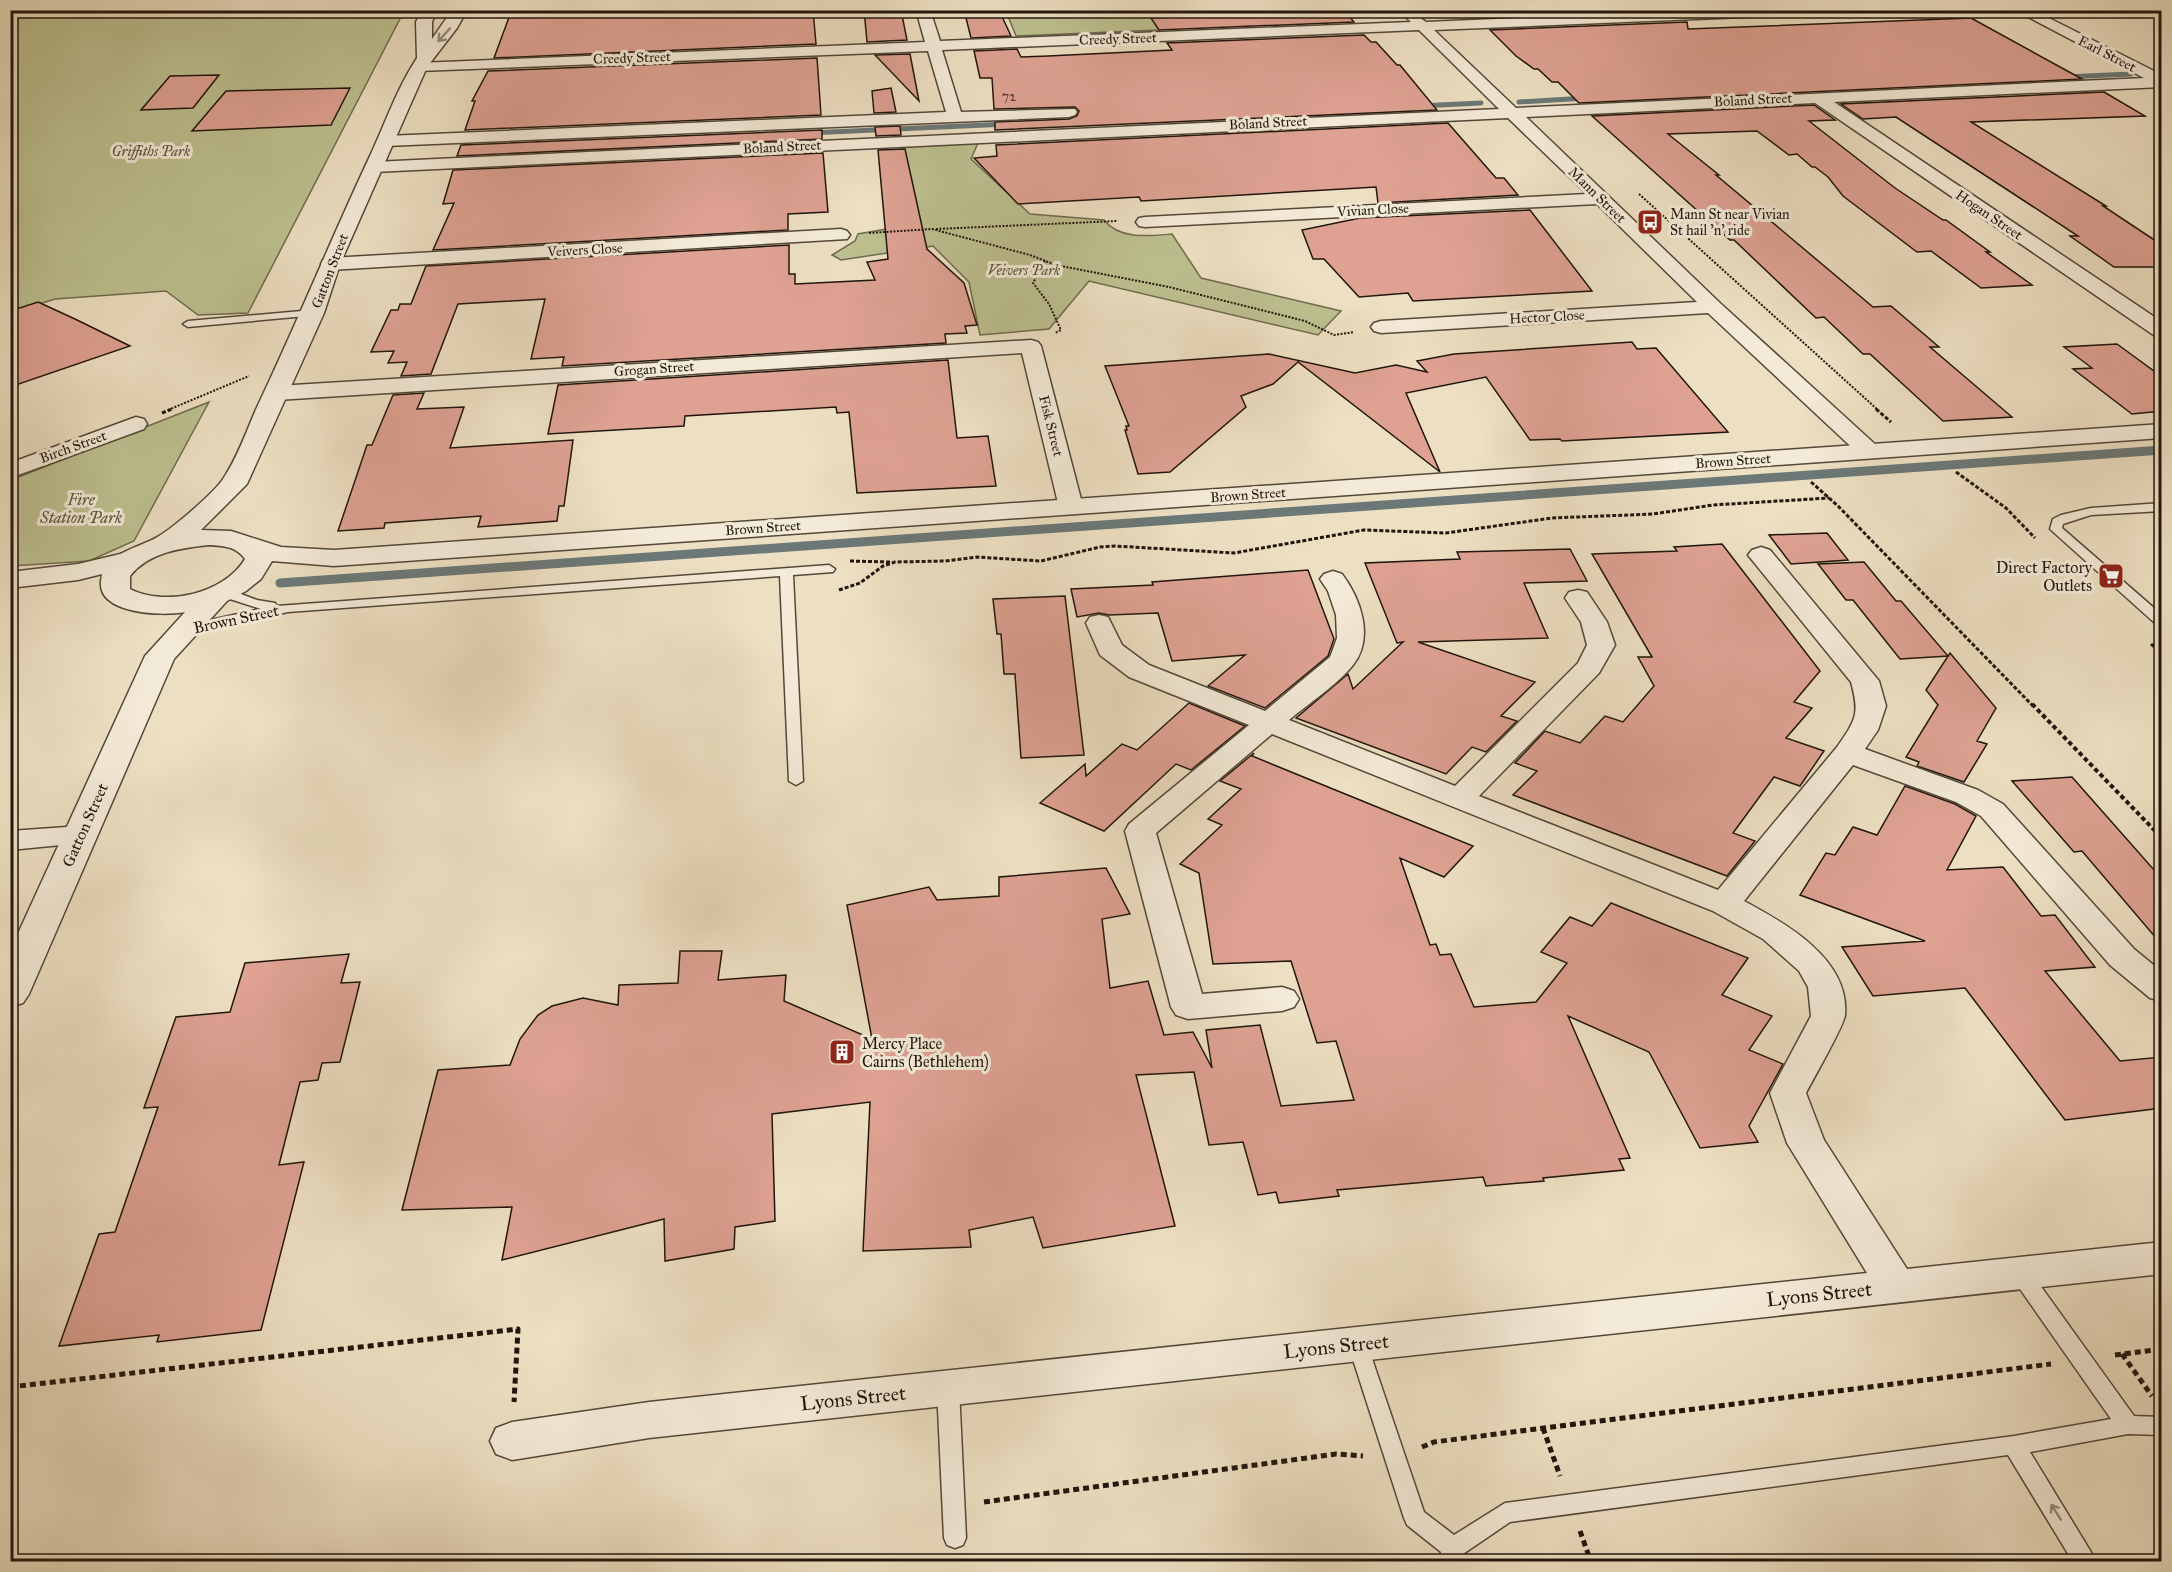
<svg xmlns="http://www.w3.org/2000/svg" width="2172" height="1572" viewBox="0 0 2172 1572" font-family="'IM FELL Great Primer',serif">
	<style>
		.green { fill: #bdc090; stroke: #6e6b4e; stroke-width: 1.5 }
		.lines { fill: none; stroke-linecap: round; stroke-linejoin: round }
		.stream-far1 { stroke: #6b7877; stroke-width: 5 }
		.stream { stroke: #6b7877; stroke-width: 9 }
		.building { fill: #dea192; stroke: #20160d; stroke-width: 1.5 }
		.service-casing { stroke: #53483a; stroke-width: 3 }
		.minor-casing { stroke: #53483a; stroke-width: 3 }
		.tertiary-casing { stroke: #53483a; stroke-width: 3 }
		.path-far3 { stroke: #20160d; stroke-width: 2; stroke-dasharray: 2 1.5; stroke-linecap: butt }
		.path-far2 { stroke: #20160d; stroke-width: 3; stroke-dasharray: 4 2; stroke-linecap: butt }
		.path-far1 { stroke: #20160d; stroke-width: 4; stroke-dasharray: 4.5 3; stroke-linecap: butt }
		.path { stroke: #20160d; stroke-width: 5; stroke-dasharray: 6 4; stroke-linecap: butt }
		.service { fill: #f3ead7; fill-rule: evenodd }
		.minor { fill: #f3ead7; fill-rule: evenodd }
		.tertiary { fill: #f3ead7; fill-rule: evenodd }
		.oneway { stroke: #948b7c }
		.labels { text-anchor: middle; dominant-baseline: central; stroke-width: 6; stroke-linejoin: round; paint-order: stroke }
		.far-street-label { font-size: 14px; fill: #20160d; stroke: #f3ead7 }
		.number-label { font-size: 14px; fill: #50392e }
		.far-park-label { font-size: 14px; font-style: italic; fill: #57523b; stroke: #f3ead7 }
		.far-poi-label { font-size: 14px; fill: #20160d; stroke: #f3ead7; text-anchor: start }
		.park-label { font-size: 16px; font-style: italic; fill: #57523b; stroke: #f3ead7 }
		.poi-label { font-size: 16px; fill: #20160d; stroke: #f3ead7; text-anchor: end }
		.street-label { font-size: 16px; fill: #20160d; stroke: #f3ead7 }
		.near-street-label { font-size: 20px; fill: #20160d; stroke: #f3ead7 }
	</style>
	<rect width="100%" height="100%" fill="#eddfc2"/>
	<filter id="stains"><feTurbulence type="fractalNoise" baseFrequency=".00333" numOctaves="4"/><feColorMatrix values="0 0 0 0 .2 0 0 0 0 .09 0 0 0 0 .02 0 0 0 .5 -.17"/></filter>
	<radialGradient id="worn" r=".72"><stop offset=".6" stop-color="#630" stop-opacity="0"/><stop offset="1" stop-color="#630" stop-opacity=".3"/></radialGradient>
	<!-- green -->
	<path class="green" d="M11 11H404L248 313 198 315 166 291 55 299 11 313Z
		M1006 11H1147L1159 30 1016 36Z
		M978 143 971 159 1030 214 1104 220C1120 240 1149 236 1172 234L1201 278 1341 311 1318 335 1089 281 1049 329 980 335 969 282 933 246 841 260 832 255 855 241 858 234 921 223 900 147Z
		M209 402 134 541 89 561 11 566V480Z"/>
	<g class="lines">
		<!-- stream-far1 -->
		<path class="stream-far1" d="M2065 77 2131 74
			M1519 102 1587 98
			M1419 106 1481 103
			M808 133 1008 124"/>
		<!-- stream -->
		<path class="stream" d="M280 583 2162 450"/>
	</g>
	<!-- building -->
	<path class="building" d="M552 10 551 14 650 10H813L816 44 494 58 511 12Z
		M864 10H901L907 40 867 42Z
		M964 10H999L1011 36 971 38Z
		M1201 10H1344L1354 22 1159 30 1151 18 1205 16Z
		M1470 10H1639L1477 18Z
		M1971 18 2082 79 1579 103 1558 82H1552L1538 69H1534L1516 56 1490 30 1687 22 1688 29Z
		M1364 35 1371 42H1376L1397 65H1400L1437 110 995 130V122L1069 119 1077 116 1079 111 1075 107 994 109 992 78H980L974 51 1017 49 1021 57 1048 56 1172 50 1167 43Z
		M910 54 919 101 875 55Z
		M817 58 821 115 465 130 475 101H472L488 71Z
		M219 75 193 108 141 110 170 76Z
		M350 88 331 125 192 131 226 91Z
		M891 88 896 112 874 113 872 91Z
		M2104 92 2145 116 1971 122 2106 206H2103L2162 245V267H2114L2070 236H2078L1896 117 1863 119 1841 104Z
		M1814 105 1835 120 1809 121 1895 188 1943 220H1946L1990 252H1986L2032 285 1981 288 1931 251 1917 252 1843 196 1828 177 1815 167H1812L1797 154 1789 155 1757 131 1668 134 1719 175H1716L1873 307 1891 306 1939 347H1930L2012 417 1943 421 1870 354H1863L1824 317 1816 318 1734 240H1730L1592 116Z
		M1448 123 1496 178H1504L1518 195 1378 203 1376 187 1141 201 1139 197 1018 204 974 158 997 156 996 145Z
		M900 126 901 135 876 136 875 127Z
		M822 130V139L457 156 461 145Z
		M905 149 927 249 964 283 977 325 965 326 967 333 945 334 946 343 562 366 564 357 531 359 545 299 458 304 431 374 401 376 407 362 388 363 394 351 371 352 391 310H398L400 304H411L426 266 789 245V274H795V284L875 280 867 262 888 259 878 150Z
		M823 153 828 212 788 214V230L433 250 454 203 443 204 453 170Z
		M1530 210 1592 291 1413 301 1408 293 1359 297 1324 259H1313L1302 230 1360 218Z
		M38 302 75 319 130 346 10 387V311Z
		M1632 342 1637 349 1656 348 1728 432 1562 441 1560 439 1530 440 1486 377 1406 393 1440 472 1298 362 1273 384 1241 396 1246 407 1170 472 1138 474 1125 430H1127L1126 426H1129L1105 366 1269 354 1355 373 1396 365 1427 372 1417 361 1454 354Z
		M2117 344 2162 377V411L2132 414 2073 369 2092 368 2064 347Z
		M948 360 957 438 988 436 996 486 857 493 849 412 837 413 836 407 685 416 684 426 548 434 558 385Z
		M424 393 417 409 464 407 450 448 573 440 564 506H559L557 521 478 527 481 516 385 523 384 528 338 531 367 445H372L393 395Z
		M1827 533 1848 560 1791 564 1769 535Z
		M1722 544 1820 671 1794 702 1812 708 1786 738 1824 751 1800 786 1774 777 1733 833 1755 841 1727 876 1513 795 1537 771 1515 763 1545 731 1580 743 1605 716 1623 722 1654 686 1638 657H1652L1592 554 1677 551 1674 547Z
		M1570 549 1587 581 1524 583 1548 638 1418 642 1535 682 1501 716 1517 721 1486 752 1472 747 1446 774 1296 718 1348 674 1353 689 1403 642 1397 643 1365 563 1460 559 1457 552Z
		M1864 562 1896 601H1901L1948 656 1900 659 1853 600H1846L1818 564Z
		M1308 570 1334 639 1328 656 1265 708 1208 686 1245 655 1172 661 1158 613 1109 615 1099 613 1077 617 1071 589 1153 585 1152 582Z
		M1065 596 1084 755 1021 758 1015 674H1004L1001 634H997L993 599Z
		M1950 653 1996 708 1977 741 1987 744 1964 782 1917 766 1919 762 1906 757 1938 705 1926 690Z
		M1189 703 1245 726 1191 770 1176 764 1104 831 1040 803 1085 764 1086 776 1122 744 1137 750Z
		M1254 753 1252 756 1473 846 1444 877 1400 858 1430 945 1436 944 1440 955 1451 954 1474 1007 1536 1002 1567 963 1541 952 1570 917 1592 926 1611 903 1748 958 1722 995 1772 1016 1749 1050 1783 1064 1749 1126 1758 1142 1700 1148 1649 1052 1568 1016 1630 1158 1619 1159 1624 1170 1543 1178 1544 1181 1486 1186 1483 1177 1337 1190 1339 1196 1279 1203 1276 1192 1258 1195 1243 1142 1209 1145 1194 1072 1136 1075 1175 1226 1043 1248 1033 1217 969 1230 971 1247 863 1251 870 1102 772 1114 775 1221 735 1227 734 1249 665 1261 664 1219 502 1260 512 1207 402 1210 438 1070 510 1065 520 1039 538 1015 552 1006 583 998 618 1005 619 985 678 983 680 951H722L718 980 786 975 784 1001 872 1039 847 905 929 887 937 900 999 896V877L1106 868 1130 914 1102 919 1110 988 1148 981 1164 1035 1193 1032 1212 1068 1206 1030 1260 1025 1281 1106 1354 1100 1336 1041 1317 1043 1291 961 1213 964 1199 873 1180 864 1222 825 1208 819 1241 789 1220 781Z
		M2072 777 2162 879V945L2082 851 2074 852 2012 781Z
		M1905 786 1955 804 1976 816 1947 870 2003 867 2041 916 2055 915 2095 967 2045 971 2120 1061 2162 1057V1108L2065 1120 1965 988 1873 996 1842 947 1925 941 1800 895 1826 853 1835 855 1853 827 1877 835Z
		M349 954 341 983 360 982 340 1062 322 1063 318 1080 300 1082 279 1165 304 1162 261 1330 157 1342 159 1335 59 1346 99 1234 115 1232 158 1107 144 1108 176 1017 230 1012 245 963Z"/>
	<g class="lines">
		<!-- service casing -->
		<g class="service-casing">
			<path id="service" d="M313 310 318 313 317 315 188 327 183 324 188 321Z
				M2162 503V511L2091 515 2063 524 2062 528 2162 615V626L2157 625 2050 529 2053 519 2061 515 2091 508Z
				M829 565 835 569 833 572 793 575 803 781 796 785 789 781 780 576 288 612 188 633 181 629 183 626 261 609 230 599 226 588 232 584 237 585 241 594 257 600 275 603 277 606Z
				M2020 1265 2027 1267 2134 1416 2162 1417V1435L2128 1434 2030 1452 2097 1562H2073L2008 1455 1510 1522 1463 1554 1462 1562H1439L1441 1552 1407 1525 1404 1518 1348 1344 1351 1338 1358 1335 1365 1338 1424 1512 1454 1535 1505 1503 2014 1436 2111 1419 2013 1279 2010 1273 2013 1267Z
				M948 1379 956 1382 959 1388 966 1538 963 1545 955 1548 947 1545 944 1538 937 1388 940 1382Z"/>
		</g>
		<!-- minor casing -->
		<g class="minor-casing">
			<path id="minor" d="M916 10H930L940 41 1411 22 1406 17 1413 13 1426 22 1703 10H1822L1816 14 1434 30 1516 108 2144 78 2015 10H2033L2162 75V87L1834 102 2162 322V338L2155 336 1815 103 1526 117 1720 303 1877 446 1880 451 1877 456 1869 458 1861 456 1708 313 1381 333 1374 331 1371 327 1374 323 1381 321 1697 302 1597 204 1145 227 1139 226 1136 222 1139 218 1145 217 1587 194 1508 118 374 172 368 171 366 167 368 163 374 162 1499 109 1419 30 942 50 961 112 1075 109 1077 112 1075 115 1069 117 386 146 378 141 386 136 946 112 928 51 419 71 412 67 419 63 925 42Z
				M841 229 847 231 850 235 847 239 330 270 323 268 321 264 323 260 330 258Z
				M1031 340 1038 342 1041 346 1083 507 1080 512 1071 514 1062 512 1059 507 1022 353 277 400 269 398 266 393 269 388 277 386Z
				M136 417 144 419 147 424 144 429 10 478V463Z
				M1761 547 1770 550 1879 681 1886 706 1878 730 1865 749 1978 790 2003 804 2134 949 2162 972V1001L2150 998 2110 965 1981 816 1956 802 1853 765 1744 901C1785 923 1850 959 1845 1015 1844 1026 1813 1079 1806 1093L1824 1140 1907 1269 2162 1242V1274L649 1438 512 1460 496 1454 490 1441 496 1428 512 1422 649 1402 1867 1273 1787 1143 1770 1093 1811 1016 1808 987 1799 971 1763 939 1713 911 1272 734 1156 833 1202 994 1282 987 1294 991 1299 999 1294 1007 1282 1011 1188 1019 1176 1015 1171 1007 1125 831 1129 824 1249 725 1129 677 1100 655 1086 623 1090 617 1099 615 1108 617 1122 645 1149 665 1265 711 1330 657 1332 652 1337 638 1336 615 1328 591 1320 579 1324 574 1333 571 1342 574C1360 598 1375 637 1353 665 1337 685 1308 704 1289 720L1455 786 1578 663 1587 645 1581 622 1565 598 1569 592 1578 590 1587 592 1607 622 1615 645 1599 673 1479 796 1718 890 1837 747C1856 720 1860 714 1851 682L1748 555 1752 550Z
				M133 551 142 554 146 559 142 564 78 580 10 588V572L78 564Z
				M81 826 92 828 97 835 92 842 10 850V831Z"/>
		</g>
		<!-- tertiary casing -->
		<g class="tertiary-casing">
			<path id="tertiary" d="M422 10H437L432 22V39L452 10H467L457 28 427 67 340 264 324 313 247 484 201 530 231 531 281 547 334 550 2162 424V438L334 566 272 561 261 579 246 591 227 601 174 659 29 994 23 1003 10 1007V951L145 656 185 612C164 616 97 615 101 581 103 552 141 548 159 536 173 528 215 492 223 479 238 457 247 429 258 405 297 323 331 239 370 156 385 124 397 88 417 58L416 22ZM209 545C223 546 236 546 245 559 224 594 165 607 130 589V576C149 552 181 548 209 545Z"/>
		</g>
		<!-- path-far3 -->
		<path class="path-far3" d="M1639 194 1878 410
			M936 229 1117 221
			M869 233 932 229 1030 255 1056 265 1169 287 1305 321 1334 335 1354 332
			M1045 261 1033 283 1049 304 1061 330 1055 333
			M168 410 249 376"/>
		<!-- path-far2 -->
		<path class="path-far2" d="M1876 409 1891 422
			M162 413 172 409
			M1956 472 2006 508 2035 538
			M1811 482 1838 506 2033 706
			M850 561 891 562
			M839 590 860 583 883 566 895 562 945 561 977 557 1041 561 1100 547 1115 546 1234 553 1364 530 1446 533 1552 518 1653 514 1713 505 1829 498
			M2151 644 2162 654"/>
		<!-- path-far1 -->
		<path class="path-far1" d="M2032 704 2162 838"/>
		<!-- path -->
		<path class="path" d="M2122 1354 2152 1396
			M2115 1355 2162 1349
			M10 1387 518 1329 514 1402
			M1543 1428 1560 1476
			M1422 1447 1434 1442 2051 1364
			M984 1502 1336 1454 1363 1456
			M1580 1531 1591 1562"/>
		<!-- service -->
		<use href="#service" class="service"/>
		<!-- minor -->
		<use href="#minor" class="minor"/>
		<!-- tertiary -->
		<use href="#tertiary" class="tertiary"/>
	</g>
	<!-- one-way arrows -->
	<defs><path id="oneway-shaft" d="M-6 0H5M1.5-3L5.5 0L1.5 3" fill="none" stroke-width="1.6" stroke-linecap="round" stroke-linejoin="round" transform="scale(1.5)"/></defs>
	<g class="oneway">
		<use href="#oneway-shaft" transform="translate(444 35) rotate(132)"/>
		<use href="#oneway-shaft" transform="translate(2056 1512) rotate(-122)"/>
	</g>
	<!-- icons -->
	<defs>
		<g id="bus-square" transform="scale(1.35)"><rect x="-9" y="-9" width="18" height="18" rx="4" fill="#8f2418" stroke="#f3ead7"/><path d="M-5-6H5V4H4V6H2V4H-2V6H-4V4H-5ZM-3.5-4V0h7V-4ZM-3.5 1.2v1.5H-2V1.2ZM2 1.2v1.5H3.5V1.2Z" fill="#fff"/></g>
		<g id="supermarket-square" transform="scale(1.35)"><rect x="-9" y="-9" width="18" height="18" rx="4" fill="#8f2418" stroke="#f3ead7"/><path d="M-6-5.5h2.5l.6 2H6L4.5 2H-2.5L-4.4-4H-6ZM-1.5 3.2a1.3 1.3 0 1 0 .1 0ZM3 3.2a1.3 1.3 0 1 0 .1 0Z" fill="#fff"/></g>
		<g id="building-square" transform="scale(1.35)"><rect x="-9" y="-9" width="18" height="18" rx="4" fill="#8f2418" stroke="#f3ead7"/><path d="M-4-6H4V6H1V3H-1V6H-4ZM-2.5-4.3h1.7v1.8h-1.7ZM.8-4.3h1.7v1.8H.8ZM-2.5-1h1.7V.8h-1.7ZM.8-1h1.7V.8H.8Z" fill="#fff"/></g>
	</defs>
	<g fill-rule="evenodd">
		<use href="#bus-square" x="1650" y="222"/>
		<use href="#supermarket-square" x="2111" y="576"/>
		<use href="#building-square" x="842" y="1052"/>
	</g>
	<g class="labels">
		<!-- far-street labels -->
		<g class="far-street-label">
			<text transform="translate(1118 39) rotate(-2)">Creedy Street</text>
			<text transform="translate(2107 54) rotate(27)">Earl Street</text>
			<text transform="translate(632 58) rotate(-2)">Creedy Street</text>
			<text transform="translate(1753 100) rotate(-3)">Boland Street</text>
			<text transform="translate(1268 123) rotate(-3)">Boland Street</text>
			<text transform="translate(782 147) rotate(-3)">Boland Street</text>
			<text transform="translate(1597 195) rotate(44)">Mann Street</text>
			<text transform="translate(1373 210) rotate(-3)">Vivian Close</text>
			<text transform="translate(1989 215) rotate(34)">Hogan Street</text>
			<text transform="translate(585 250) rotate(-3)">Veivers Close</text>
			<text transform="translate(330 271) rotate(-69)">Gatton Street</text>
			<text transform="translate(1547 317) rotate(-3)">Hector Close</text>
			<text transform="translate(654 369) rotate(-4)">Grogan Street</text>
			<text transform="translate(1051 426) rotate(76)">Fisk Street</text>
			<text transform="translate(73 447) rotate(-20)">Birch Street</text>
			<text transform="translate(1733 461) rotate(-4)">Brown Street</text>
			<text transform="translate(1248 495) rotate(-4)">Brown Street</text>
			<text transform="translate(763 528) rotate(-4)">Brown Street</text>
		</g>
		<!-- number labels -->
		<g class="number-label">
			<text x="1009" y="96">72</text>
		</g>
		<!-- far-park labels -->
		<g class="far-park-label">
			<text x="151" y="151">Griffiths Park</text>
			<text x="1024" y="270">Veivers Park</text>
		</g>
		<!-- far-poi labels -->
		<g class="far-poi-label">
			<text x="1670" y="214">Mann St near Vivian<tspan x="1670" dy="16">St hail 'n' ride</tspan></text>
		</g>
		<!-- park labels -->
		<g class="park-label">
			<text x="81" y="499">Fire<tspan x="81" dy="18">Station Park</tspan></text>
		</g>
		<!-- poi labels -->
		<g class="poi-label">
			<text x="2092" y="567">Direct Factory<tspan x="2092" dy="18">Outlets</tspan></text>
			<text x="862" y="1043" text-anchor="start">Mercy Place<tspan x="862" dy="18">Cairns (Bethlehem)</tspan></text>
		</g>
		<!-- street labels -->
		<g class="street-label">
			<text transform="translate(236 619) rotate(-12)">Brown Street</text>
			<text transform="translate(85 825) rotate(-66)">Gatton Street</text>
		</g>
		<!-- near-street labels -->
		<g class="near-street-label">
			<text transform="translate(1819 1294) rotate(-6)">Lyons Street</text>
			<text transform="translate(1336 1346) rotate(-6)">Lyons Street</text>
			<text transform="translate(853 1398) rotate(-6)">Lyons Street</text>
		</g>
	</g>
	<!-- margin -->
	<rect width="2172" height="1572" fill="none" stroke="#eddfc2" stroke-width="36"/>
	<rect x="12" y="12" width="2148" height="1548" fill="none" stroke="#20160d" stroke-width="3"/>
	<rect x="18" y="18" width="2136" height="1536" fill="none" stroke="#20160d" stroke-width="1.5"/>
	<rect width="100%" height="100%" filter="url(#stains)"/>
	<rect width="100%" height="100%" fill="url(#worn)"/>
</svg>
